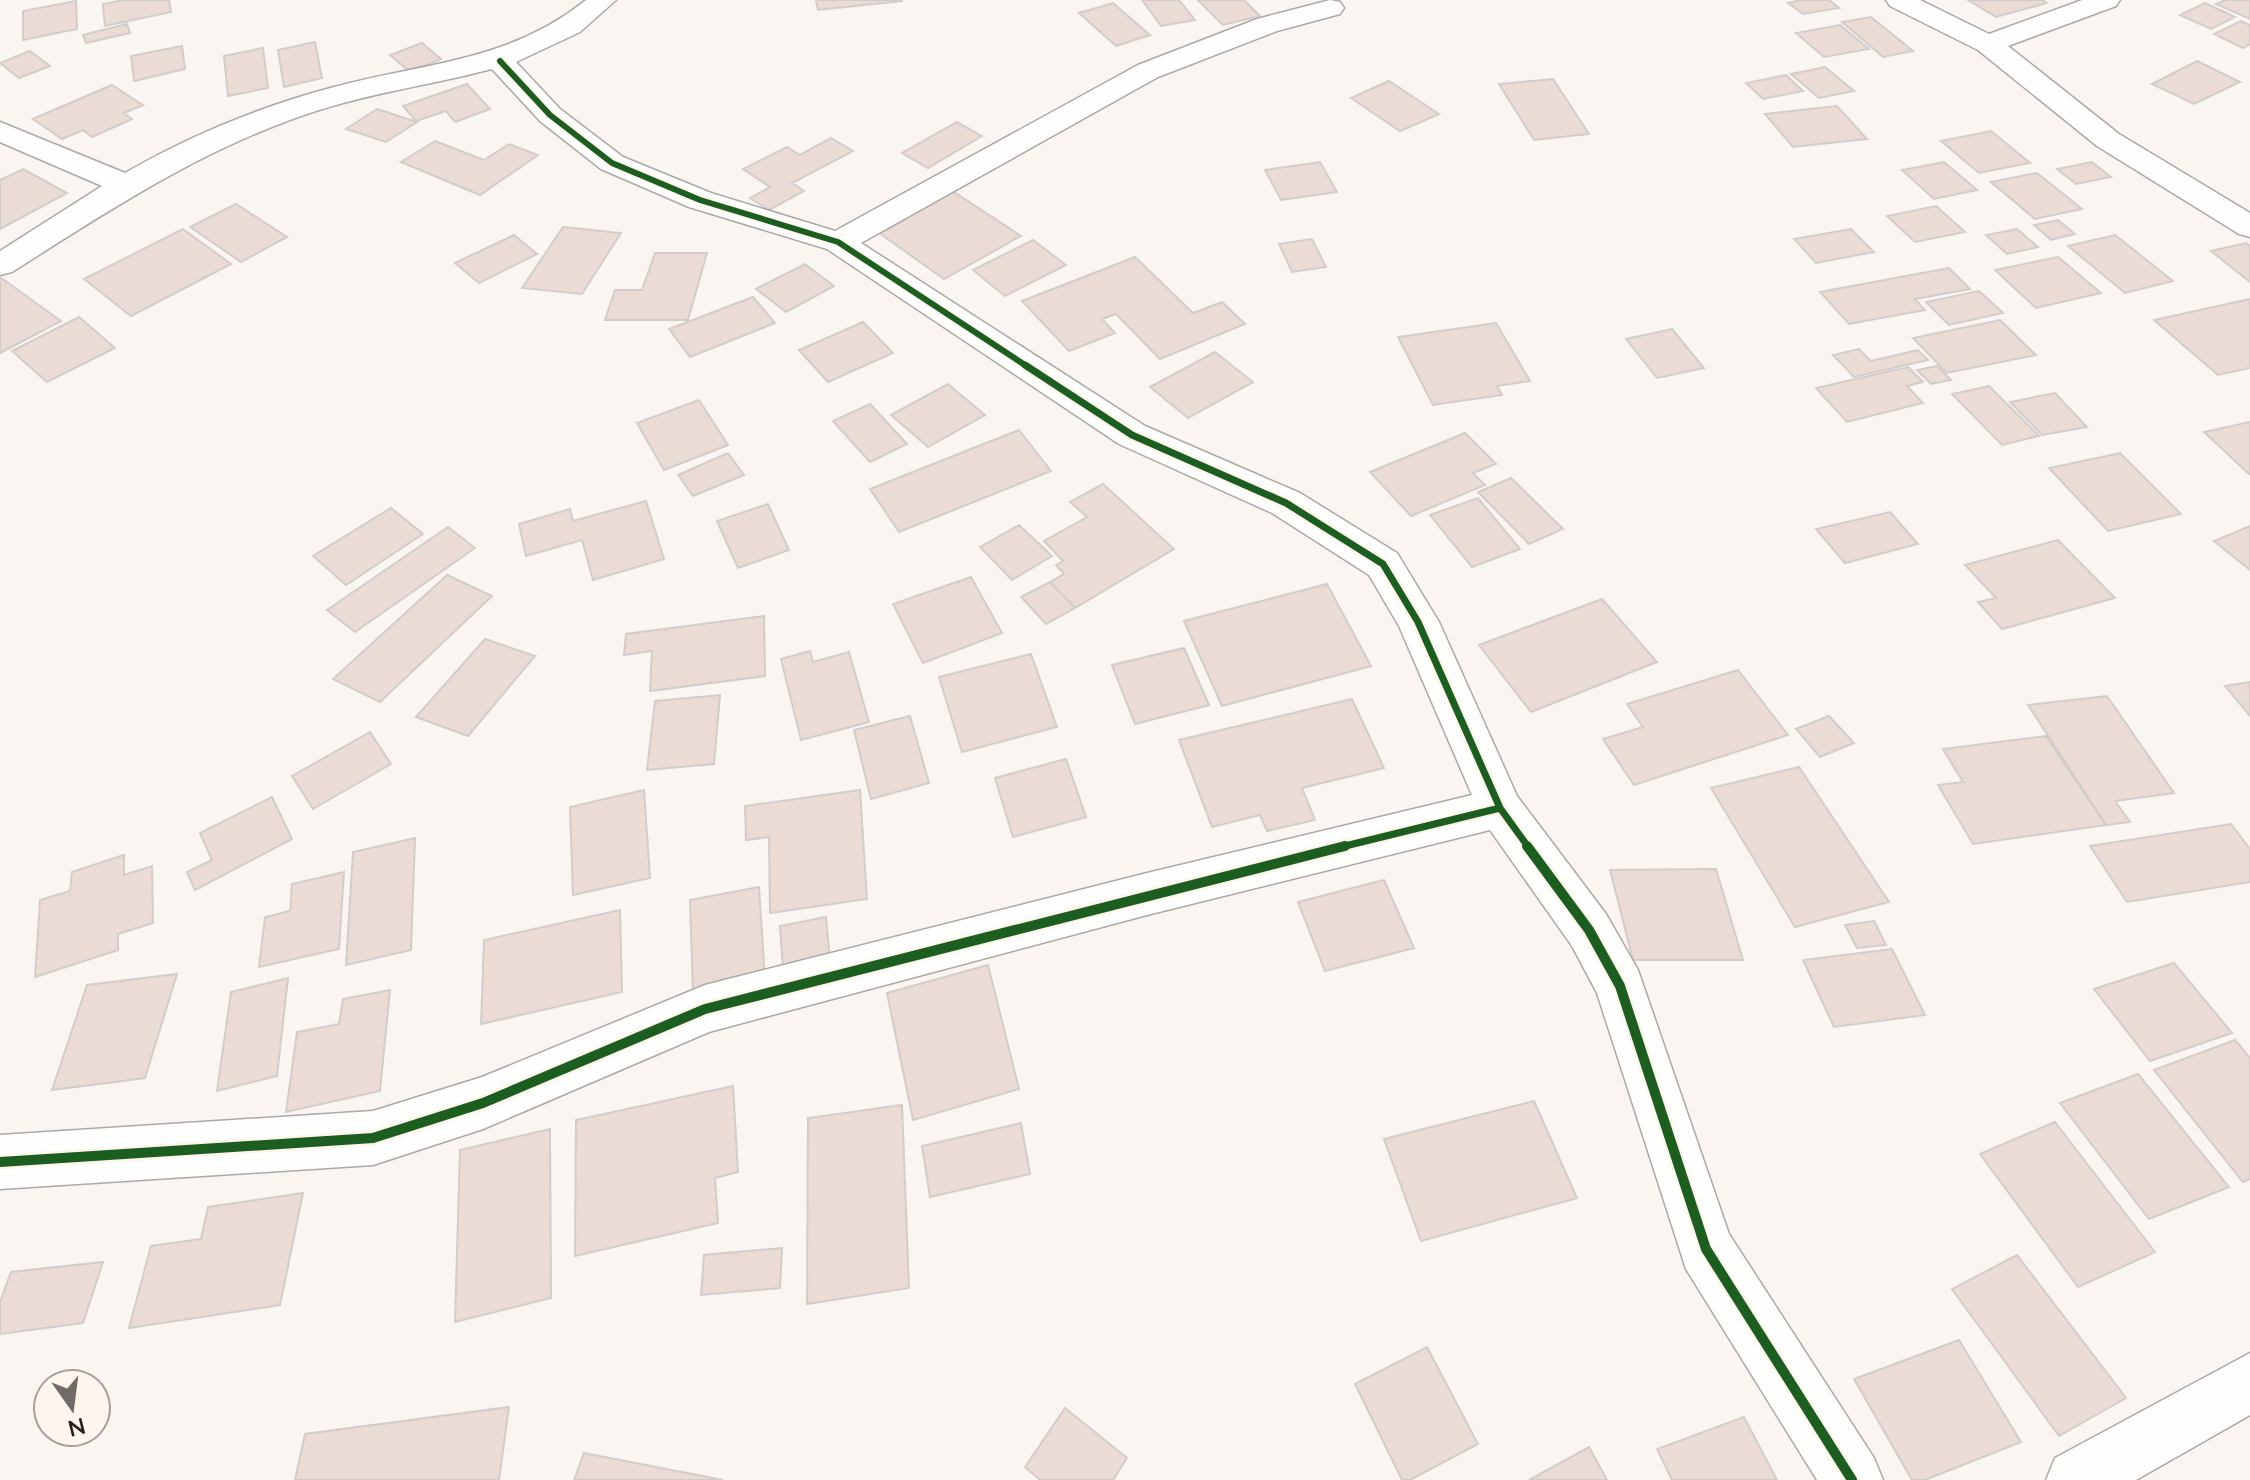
<svg xmlns="http://www.w3.org/2000/svg" width="2250" height="1480" viewBox="0 0 2250 1480" font-family="Lato,sans-serif">
	<style>
		.building { fill: #eadbd4; stroke: #d2cdcb; stroke-width: 2 }
		.lines { fill: none; stroke-linecap: round; stroke-linejoin: round }
		.minor-casing { stroke: #aca8a5; stroke-width: 3 }
		.minor { fill: #fefefd; fill-rule: evenodd }
		.cycleway-far2-casing { stroke: #fef5ed; stroke-width: 9 }
		.cycleway-far1-casing { stroke: #fef5ed; stroke-width: 12 }
		.cycleway-casing { stroke: #fef5ed; stroke-width: 15 }
		.cycleway-far2 { stroke: #1b5e20; stroke-width: 6 }
		.cycleway-far1 { stroke: #1b5e20; stroke-width: 7 }
		.cycleway { stroke: #1b5e20; stroke-width: 10 }
	</style>
	<rect width="100%" height="100%" fill="#faf5f1"/>
	<!-- building -->
	<path class="building" d="M123 0H169L171 12 105 26 103 4Z
		M816 0H902V1L818 10Z
		M1142 0H1179L1195 20 1161 26Z
		M1198 0H1244L1260 16 1223 25Z
		M1801 0H1829L1839 8 1803 14 1788 3Z
		M1968 0H2042L2047 3 1996 17Z
		M2225 0H2250V19L2216 4Z
		M76 1 77 29 23 40V11Z
		M1113 3 1150 35 1116 46 1079 13Z
		M2205 3 2235 17 2211 29 2180 15Z
		M1871 17 1913 51 1883 57 1842 22Z
		M2241 21 2250 25V44L2243 48 2214 34Z
		M127 24 130 33 86 43 83 35Z
		M1840 25 1869 49 1824 57 1796 33Z
		M315 42 322 78 284 87 278 50Z
		M422 43 441 59 410 72 390 55Z
		M182 46 185 69 134 81 131 56Z
		M263 48 268 88 228 96 224 56Z
		M30 51 50 66 19 78 0 63Z
		M2197 61 2240 82 2194 104 2152 84Z
		M1825 67 1854 91 1819 98 1791 74Z
		M1786 75 1803 91 1763 99 1746 83Z
		M1553 79 1589 134 1534 140 1499 84Z
		M1389 81 1439 114 1400 131 1351 98Z
		M467 84 490 109 455 122 446 111 416 121 403 106Z
		M112 85 143 105 124 113 132 119 92 137 83 130 62 139 33 119Z
		M1837 106 1867 139 1793 147 1765 114Z
		M377 109 417 122 386 142 346 129Z
		M957 122 982 136 928 168 902 153Z
		M1991 131 2030 163 1979 173 1941 141Z
		M831 138 853 151 792 183 804 191 769 210 750 198 770 187 743 169 787 147 800 155Z
		M435 141 484 160 509 144 538 155 480 195 401 162Z
		M1320 162 1337 192 1281 200 1265 170Z
		M1944 162 1977 190 1934 199 1902 170Z
		M2092 162 2111 177 2076 184 2057 169Z
		M23 169 67 193 0 229V180Z
		M2037 173 2082 209 2035 219 1991 182Z
		M948 188 1021 236 944 279 879 233 903 221 895 216Z
		M236 204 287 237 241 262 190 227Z
		M1936 206 1965 232 1915 242 1887 216Z
		M2058 220 2075 234 2051 240 2034 225Z
		M563 227 621 233 582 294 522 288Z
		M183 229 231 264 131 316 84 279Z
		M1851 229 1874 252 1816 263 1794 239Z
		M2017 229 2038 247 2007 254 1986 235Z
		M514 235 537 254 479 283 455 263Z
		M2115 235 2173 281 2125 293 2068 246Z
		M1312 239 1326 267 1292 272 1279 244Z
		M1033 240 1066 265 1005 296 973 270Z
		M2246 243 2250 246V282L2211 251Z
		M655 253H707L688 320H605L615 290H642Z
		M1135 257 1193 313 1222 302 1245 324 1160 359 1116 314 1102 319 1115 333 1069 351 1022 301Z
		M2058 257 2101 293 2036 308 1995 270Z
		M805 264 834 286 786 312 756 289Z
		M1949 268 1970 289 1915 299 1925 310 1849 324 1820 292Z
		M0 277 61 321 0 353Z
		M1979 291 2003 313 1949 325 1926 302Z
		M753 297 775 323 690 357 669 329Z
		M2250 299V368L2218 375 2154 320Z
		M79 317 115 348 47 382 12 351Z
		M2000 320 2036 355 1947 373 1913 338Z
		M863 322 893 353 828 382 799 350Z
		M1496 323 1530 381 1497 386 1502 395 1433 405 1398 337Z
		M1672 329 1704 368 1657 378 1626 339Z
		M1859 349 1871 361 1918 350 1928 360 1854 377 1833 355Z
		M1215 352 1253 382 1188 418 1150 387Z
		M1937 366 1951 380 1931 384 1917 370Z
		M1908 367 1923 382 1907 386 1923 403 1847 422 1816 388Z
		M948 384 985 415 928 447 891 415Z
		M1989 386 2039 436 2002 445 1952 394Z
		M2055 393 2087 427 2042 435 2010 402Z
		M699 400 728 445 664 470 637 423Z
		M870 404 907 444 870 462 833 421Z
		M2250 422V474H2249L2204 432Z
		M1019 430 1051 471 899 532 870 489Z
		M1465 433 1496 464 1473 473 1485 485 1411 516 1370 472Z
		M728 453 744 475 693 496 678 475Z
		M2120 453 2181 514 2108 531 2049 468Z
		M1511 478 1563 529 1529 544 1478 492Z
		M1103 484 1174 549 1075 608 1050 582 1064 574 1056 565 1063 561 1044 541 1087 517 1070 502Z
		M1478 498 1520 549 1472 567 1430 515Z
		M646 501 664 559 593 580 582 540 526 556 519 524 570 509 573 521Z
		M768 504 789 550 738 568 717 521Z
		M391 508 423 534 346 585 313 556Z
		M1890 512 1918 544 1845 563 1816 529Z
		M1019 525 1052 556 1012 580 980 547Z
		M2250 526V570L2214 541Z
		M448 527 475 548 355 632 327 610Z
		M2058 540 2115 598 2002 629 1978 602 1996 598 1965 565Z
		M447 575 492 596 380 702 333 679Z
		M971 577 1002 633 923 663 893 604Z
		M1050 582 1075 608 1046 624 1021 597Z
		M1327 584 1371 666 1222 706 1184 621Z
		M1602 599 1657 662 1531 712 1479 645Z
		M764 616 765 676 650 691 652 651 624 655 626 634Z
		M485 639 535 656 468 736 416 717Z
		M1184 648 1209 705 1135 724 1112 665Z
		M810 651 813 662 849 652 869 722 801 740 781 659Z
		M1031 654 1057 727 962 752 939 677Z
		M1738 670 1788 735 1634 785 1603 739 1643 727 1627 704Z
		M2250 682V716L2225 686Z
		M720 695 714 764 647 770 655 701Z
		M2107 696 2174 793 2115 801 2130 822 2106 825 2028 705Z
		M1352 699 1384 768 1302 788 1315 820 1267 831 1260 815 1212 827 1179 740Z
		M910 716 929 783 871 799 854 730Z
		M1829 716 1854 743 1820 757 1796 729Z
		M370 732 391 764 313 809 292 776Z
		M2046 736 2106 825 1973 844 1938 785 1963 782 1943 749Z
		M1066 759 1086 817 1013 837 995 778Z
		M1799 767 1889 902 1795 927 1711 788Z
		M644 790 650 878 573 895 570 807Z
		M860 790 867 899 770 913 769 837 746 840 745 806Z
		M272 797 292 839 195 890 187 872 212 860 200 833Z
		M2231 824 2250 849V882L2127 902 2090 846Z
		M415 838 411 950 346 965 353 852Z
		M124 855V875L152 866 153 923 118 934V950L35 977 40 900 70 891 72 872Z
		M1716 869 1743 960H1633L1610 870Z
		M344 872 339 949 259 967 265 917 290 911 292 884Z
		M1384 880 1414 948 1325 971 1298 902Z
		M759 887 765 980 693 995 690 900Z
		M620 910 622 992 481 1024 484 940Z
		M826 917 830 961 783 969 780 926Z
		M1874 921 1886 945 1857 948 1845 925Z
		M1892 949 1925 1015 1834 1027 1803 960Z
		M2174 963 2232 1033 2150 1061 2094 989Z
		M988 965 1019 1089 913 1120 887 993Z
		M177 974 145 1078 52 1090 87 985Z
		M288 978 277 1076 217 1091 231 992Z
		M390 990 380 1091 286 1112 297 1032 339 1024 343 999Z
		M2235 1040 2250 1058V1179L2243 1182 2154 1070Z
		M2138 1074 2229 1187 2149 1219 2060 1103Z
		M733 1086 738 1172 715 1178 718 1223 575 1256 576 1120Z
		M1534 1101 1577 1198 1421 1241 1384 1139Z
		M902 1105 909 1288 807 1304 808 1118Z
		M2055 1122 2155 1252 2078 1287 1980 1154Z
		M1021 1123 1030 1174 930 1197 922 1146Z
		M550 1129 551 1298 455 1322 460 1150Z
		M303 1193 280 1305 129 1328 151 1246 201 1239 208 1207Z
		M782 1248 780 1288 701 1295 704 1255Z
		M2017 1255 2126 1398 2059 1436 1952 1289Z
		M103 1262 83 1323 0 1334V1302L11 1272Z
		M1959 1340 2021 1442 1925 1480H1912L1854 1379Z
		M1427 1347 1478 1444 1410 1480H1402L1355 1384Z
		M509 1407 499 1480H295L305 1434Z
		M1065 1408 1127 1458 1113 1480H1040L1025 1467Z
		M1744 1417 1777 1480H1672L1657 1449Z
		M1589 1447 1607 1480H1529Z
		M584 1453 723 1480H574Z"/>
	<g class="lines">
		<!-- minor casing -->
		<g class="minor-casing">
			<path id="minor" d="M586 0H616L580 32 516 62 560 109 623 157 711 193 835 231 1138 65 1257 19 1330 0 1340 2 1344 8 1340 14 1277 31 1158 77 861 243 1145 426 1300 493 1397 553 1439 622 1517 796 1606 914 1638 970 1729 1234 1874 1458 1883 1480H1817L1686 1269 1597 993 1572 946 1490 830 1147 915 709 1032 483 1129 373 1165 0 1189V1135L373 1111 482 1077 705 985 1147 873 1472 795 1399 626 1369 575 1272 513 1119 444 827 249 689 207 601 169 540 121 492 69C435 84 376 92 319 110 206 146 111 209 12 272L0 275V251L102 186 0 142V122L125 173C189 136 262 106 334 87 426 62 509 62 586 0Z
				M1886 0H1920L1989 34 2082 0H2120L2116 6 2008 46 2119 134 2250 213V237L2239 234 2097 146 1978 50 1890 6Z
				M2250 1353V1415L2136 1480H2046L2055 1458Z"/>
		</g>
		<!-- minor -->
		<use href="#minor" class="minor"/>
		<!-- cycleway-far2 casing -->
		<g class="cycleway-far2-casing">
			<path id="cycleway-far2" d="M500 61 550 115 612 163 700 200 838 242 1028 367"/>
		</g>
		<!-- cycleway-far1 casing -->
		<g class="cycleway-far1-casing">
			<path id="cycleway-far1" d="M1025 365 1132 435 1286 503 1383 564 1418 622 1500 808 1529 848
				M1337 848 1500 808"/>
		</g>
		<!-- cycleway casing -->
		<g class="cycleway-casing">
			<path id="cycleway" d="M1527 846 1589 930 1620 986 1706 1249 1852 1480
				M0 1162 373 1138 483 1103 705 1009 1345 846"/>
		</g>
		<!-- cycleway-far2 -->
		<use href="#cycleway-far2" class="cycleway-far2"/>
		<!-- cycleway-far1 -->
		<use href="#cycleway-far1" class="cycleway-far1"/>
		<!-- cycleway -->
		<use href="#cycleway" class="cycleway"/>
	</g>
	<!-- north arrow -->
	<g transform="translate(72 1408) rotate(166)"><circle r="38" fill="#fef5ed" stroke="#a7a09a" stroke-width="2"/>
	<path d="M0-6L14 30L0 20L-14 30Z" fill="#706b67"/>
	<text y="-12" font-size="22" font-weight="bold" text-anchor="middle" fill="#25211d">N</text>
	</g>
</svg>
